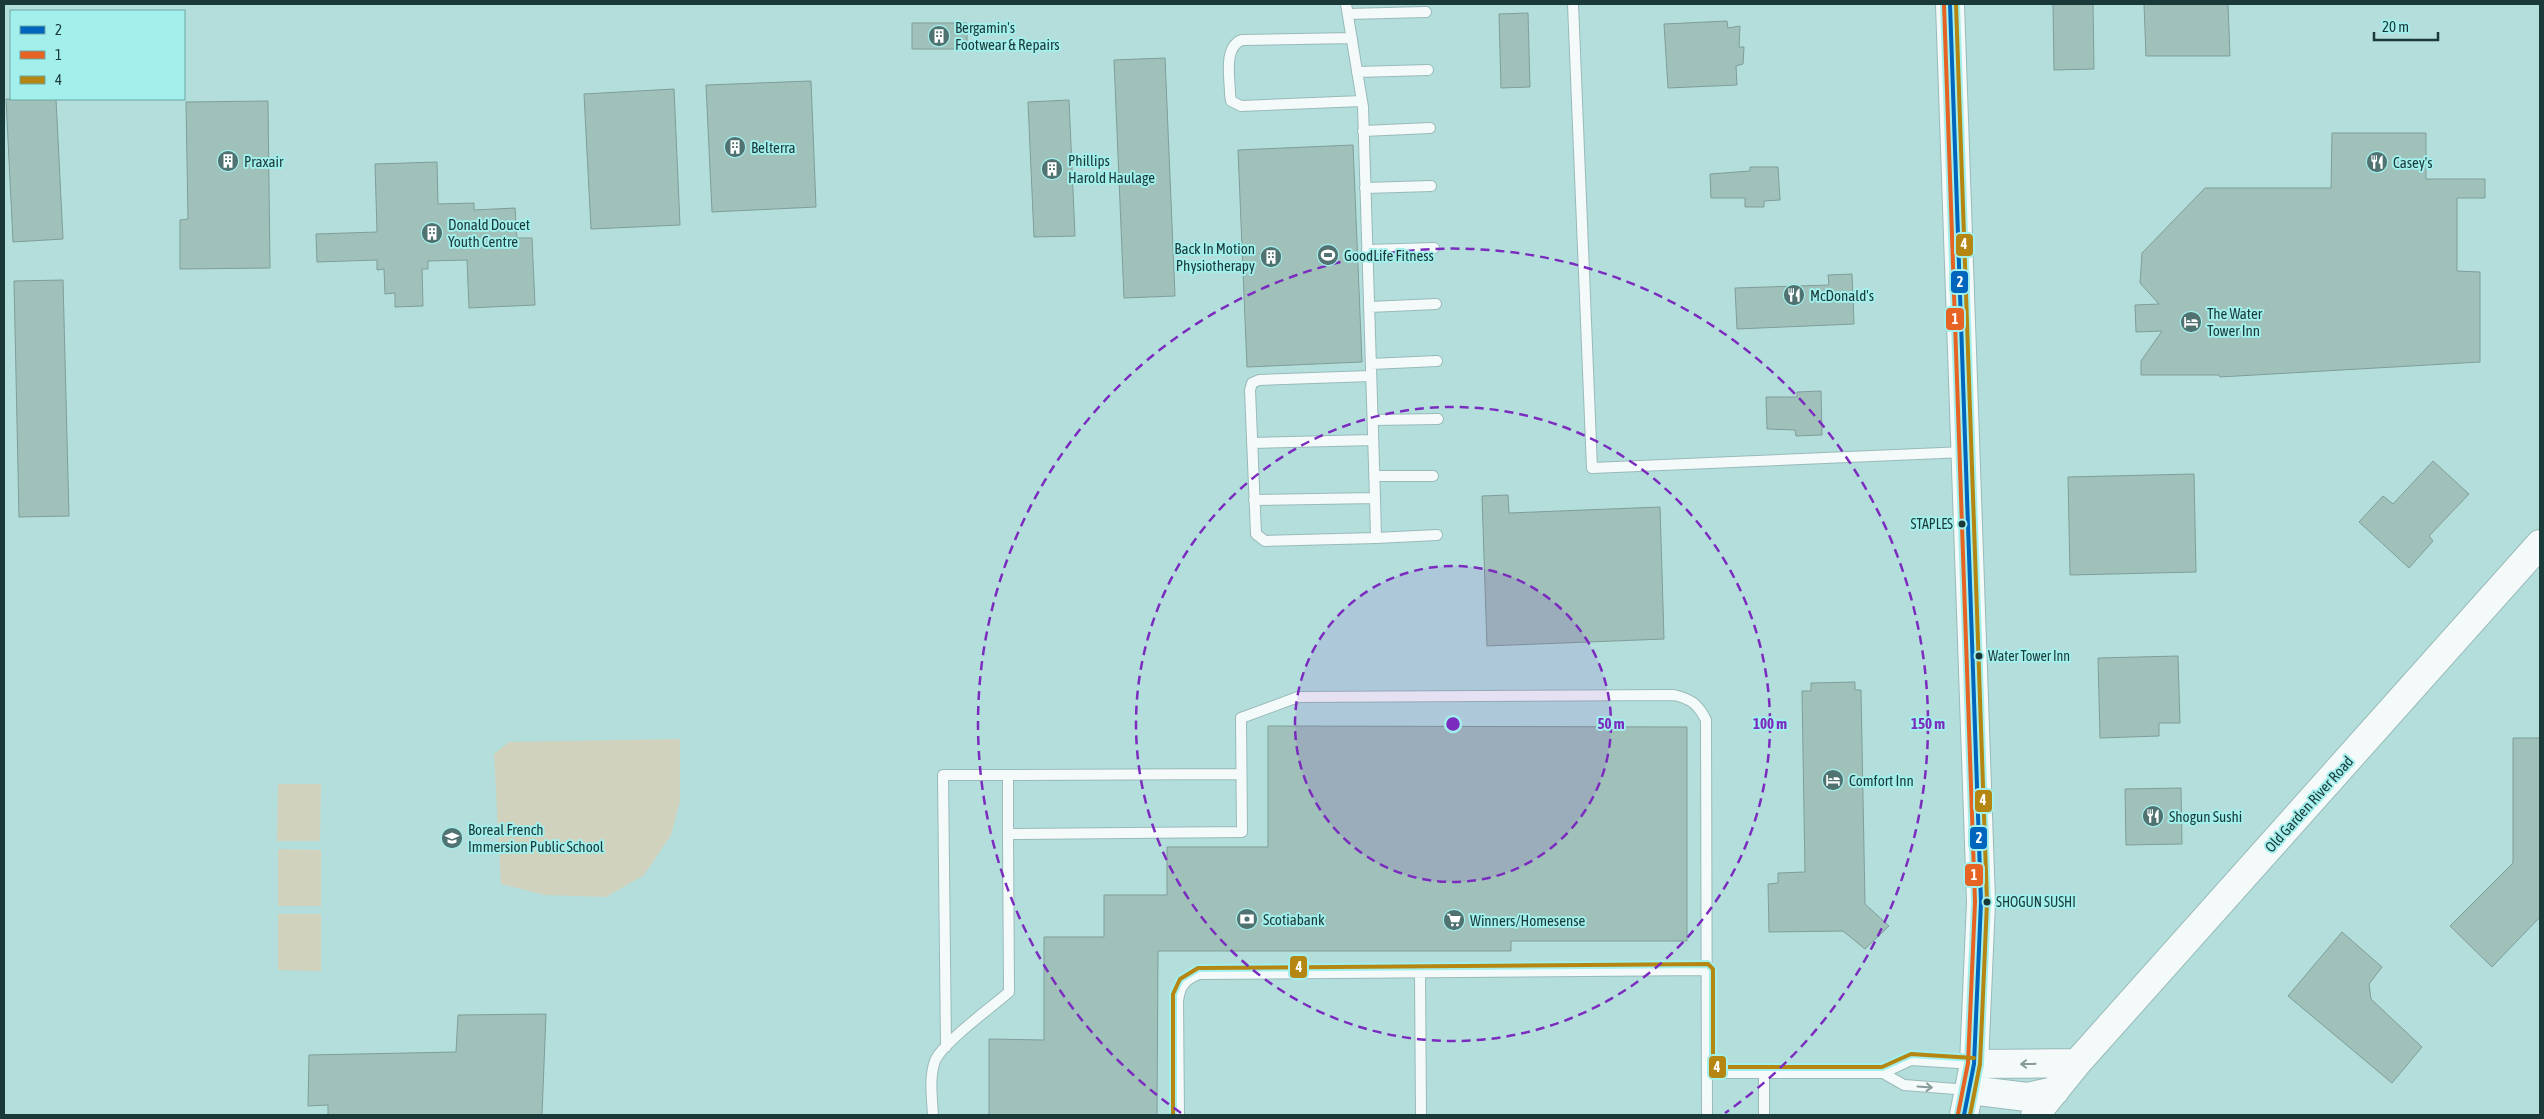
<svg xmlns="http://www.w3.org/2000/svg" width="2544" height="1119" viewBox="0 0 2544 1119" font-family="'Asap Condensed',sans-serif">
	<style>
		.green { fill: #d1d2bd }
		.building { fill: #a0c0ba; stroke: #7e9e99 }
		.lines { fill: none; stroke-linecap: round; stroke-linejoin: round }
		.service-casing { stroke: #98bab9; stroke-width: 12 }
		.secondary-casing { stroke: #98bab9; stroke-width: 30 }
		.service { stroke: #f4fafa; stroke-width: 10 }
		.secondary { stroke: #f4fafa; stroke-width: 28 }
		.bus-1-casing { stroke: #a2efec; stroke-width: 8 }
		.bus-2-casing { stroke: #a2efec; stroke-width: 8 }
		.bus-3-casing { stroke: #a2efec; stroke-width: 8 }
		.bus-1 { stroke: #0065bd; stroke-width: 4 }
		.bus-2 { stroke: #e76323; stroke-width: 4 }
		.bus-3 { stroke: #b58611; stroke-width: 4 }
		.oneway { stroke: #879a9a }
		.ring { fill: none; stroke: #7b2cbf; stroke-width: 2.5; stroke-dasharray: 9 6 }
		.bus-dot { fill: #1a3a39; stroke: #a2efec; stroke-width: 2 }
		.labels { text-anchor: middle; dominant-baseline: central; stroke-width: 4; stroke-linejoin: round; paint-order: stroke }
		.bus-label { font-size: 14px; fill: #1a3a39; stroke: #a2efec; text-anchor: start }
		.poi-label { font-size: 15px; fill: #1a3a39; stroke: #a2efec; text-anchor: start }
		.street-label { font-size: 15px; fill: #1a3a39; stroke: #a2efec }
		.centre { fill: #7b2cbf; stroke: #a2efec; stroke-width: 2.5 }
		.ring-label { font-size: 15px; text-anchor: middle; font-weight: bold; fill: #7b2cbf; stroke: #a2efec; stroke-width: 4; stroke-linejoin: round; paint-order: stroke }
		.line-badge { stroke: #a2efec; stroke-width: 2 }
		.badge-label { font-size: 14px; text-anchor: middle; font-weight: bold; fill: #fff }
	</style>
	<rect width="100%" height="100%" fill="#b4dedc"/>
	<!-- green -->
	<path class="green" d="M680 739V801L671 835 644 875 606 897 545 895 501 884 494 754 509 742Z
		M278 784H321L320 841H277Z
		M278 849 321 850V906H278Z
		M278 914H321V971L278 970Z"/>
	<!-- building -->
	<path class="building" d="M2053 4H2093L2094 69 2054 70Z
		M2144 4H2228L2230 56H2146Z
		M1528 13 1530 87 1501 88 1499 14Z
		M1727 21 1728 28 1740 26 1739 47H1744L1743 64 1736 66 1737 85 1668 88 1664 24Z
		M912 23H967V49H912Z
		M1165 58 1175 296 1124 298 1114 60Z
		M811 81 816 207 712 212 706 85Z
		M674 89 680 225 591 229 584 94Z
		M6 99H56L63 239 13 242Z
		M1069 100 1075 236 1034 237 1028 102Z
		M268 101 270 268 180 269V220L188 219 186 102Z
		M2332 133H2426V179H2485V198H2457V271L2480 272V362L2220 377 2219 375H2141V361L2162 331 2136 332 2135 305 2159 304 2140 283 2142 253 2205 188H2331Z
		M1353 145 1362 362 1247 367 1238 150Z
		M437 162 438 204 474 203V210L515 208 517 238H532L535 305 469 308 467 260 428 261V269H422L423 306 395 307V293L385 294 384 269 377 270V260L317 262 316 234 377 232 375 164Z
		M1750 167H1778L1780 200 1764 201V207H1745V198H1711L1710 174 1750 171Z
		M1852 274 1854 324 1737 329 1735 288 1829 285 1828 275Z
		M63 280 69 516 19 517 14 281Z
		M1821 391 1822 435 1796 436 1795 430 1767 429 1766 397H1797V392Z
		M2433 461 2469 494 2429 536 2433 541 2409 568 2359 522 2383 496 2393 504Z
		M2194 474 2196 572 2070 575 2068 477Z
		M1508 495 1509 513 1660 507 1664 639 1487 646 1482 496Z
		M2178 656 2180 723H2159V736L2100 738 2098 658Z
		M1855 682V690H1861L1865 904 1889 926 1865 949 1843 931 1769 932 1768 884 1778 883V873L1805 872 1802 691H1811V683Z
		M1268 726 1687 727V941H1511V951H1158L1157 1115H989V1039L1044 1040V937H1104V895H1167V847H1268Z
		M2513 738H2540V917L2492 967 2450 926 2513 863Z
		M2181 788 2182 844 2126 845 2125 789Z
		M2342 932 2382 967 2369 984 2371 999 2422 1047 2392 1083 2288 996Z
		M546 1014 542 1115H328V1105L308 1106 309 1055 456 1052 458 1015Z"/>
	<g class="lines">
		<!-- service casing -->
		<g class="service-casing">
			<path id="service" d="M1346 4 1363 107 1375 498 1376 538 1265 541 1256 534 1250 390 1252 383 1259 380 1371 376
				M1573 4 1592 468 1965 452
				M1348 14 1426 12
				M1352 38 1242 40C1223 47 1230 78 1230 94L1231 101 1241 106 1362 101
				M1357 72 1428 70
				M1363 131 1430 128
				M1365 188 1431 186
				M1367 250 1434 248
				M1369 307 1436 304
				M1371 364 1437 361
				M1373 420 1438 419
				M1252 443 1373 440
				M1375 476H1433
				M1254 500 1375 498
				M1376 538 1437 535
				M1008 834V775L1241 774
				M1420 972 1421 1115
				M946 1047 943 775H1008
				M1707 1073H1883L1911 1060 1973 1064
				M1883 1073 1904 1085 1969 1090
				M933 1115C932 1098 929 1077 935 1061 942 1043 992 1007 1009 992L1008 834 1242 832 1241 718 1298 697 1674 695C1691 699 1698 704 1706 720L1707 1115
				M1179 1115 1178 1001C1180 985 1185 980 1199 974L1707 970
				M1764 1115V1073"/>
		</g>
		<!-- secondary casing -->
		<g class="secondary-casing">
			<path id="secondary" d="M1950 4 1981 902 1974 1064 1964 1115
				M1974 1064 2077 1063
				M1970 1090 2027 1097 2055 1091
				M2035 1115 2077 1063 2540 544"/>
		</g>
		<!-- service -->
		<use href="#service" class="service"/>
		<!-- secondary -->
		<use href="#secondary" class="secondary"/>
		<!-- bus-1 casing -->
		<g class="bus-1-casing">
			<path id="bus-1" d="M1950 4 1981 902 1974 1064 1964 1115"/>
		</g>
		<!-- bus-2 casing -->
		<g class="bus-2-casing">
			<path id="bus-2" d="M1944 4 1975 902 1968 1063 1958 1114"/>
		</g>
		<!-- bus-3 casing -->
		<g class="bus-3-casing">
			<path id="bus-3" d="M1956 4 1987 902 1980 1064 1970 1115
				M1173 1115V994L1180 979 1198 968 1708 964 1713 969V1067H1882L1911 1054 1974 1058"/>
		</g>
		<!-- bus-1 -->
		<use href="#bus-1" class="bus-1"/>
		<!-- bus-2 -->
		<use href="#bus-2" class="bus-2"/>
		<!-- bus-3 -->
		<use href="#bus-3" class="bus-3"/>
	</g>
	<!-- one-way arrows -->
	<defs><path id="oneway-shaft" d="M-6 0H5M1.5-3L5.5 0L1.5 3" fill="none" stroke-width="1.6" stroke-linecap="round" stroke-linejoin="round" transform="scale(1.25)"/></defs>
	<g class="oneway">
		<use href="#oneway-shaft" transform="translate(2028 1064) rotate(179)"/>
		<use href="#oneway-shaft" transform="translate(1925 1087) rotate(4)"/>
	</g>
	<!-- distance rings -->
	<circle cx="1453" cy="724" r="158" fill="#7b2cbf" fill-opacity=".12"/>
	<g class="ring">
		<circle cx="1453" cy="724" r="158"/>
		<circle cx="1453" cy="724" r="317"/>
		<path d="M1181 1113A475 475 0 1 1 1725 1113"/>
	</g>
	<!-- icons -->
	<defs>
		<g id="building-disc" transform="scale(1.125)"><circle r="9.5" fill="#507372" stroke="#a2efec"/><path d="M-4-6H4V6H1V3H-1V6H-4ZM-2.5-4.3h1.7v1.8h-1.7ZM.8-4.3h1.7v1.8H.8ZM-2.5-1h1.7V.8h-1.7ZM.8-1h1.7V.8H.8Z" fill="#fff"/></g>
		<g id="restaurant-disc" transform="scale(1.125)"><circle r="9.5" fill="#507372" stroke="#a2efec"/><path d="M-5-6h1v4h1v-4h1v4h1v-4h1v5L-1.5 .5V6h-2V.5L-5-1ZM5-6V6H3V1.5H1.5Q1.5-4 5-6Z" fill="#fff"/></g>
		<g id="stadium-disc" transform="scale(1.125)"><circle r="9.5" fill="#507372" stroke="#a2efec"/><path d="M0-5a6.5 5 0 1 0 0 10a6.5 5 0 1 0 0-10ZM-3.5-1.8h7v3.6h-7Z" fill="#fff"/></g>
		<g id="hotel-disc" transform="scale(1.125)"><circle r="9.5" fill="#507372" stroke="#a2efec"/><path d="M-6-4.5h1.5V1H6V5H4.5V3h-9V5H-6ZM-4 0a1.8 1.8 0 1 1 3.6 0ZM.5 0V-2.5h3Q6-2.5 6 0Z" fill="#fff"/></g>
		<g id="school-disc" transform="scale(1.125)"><circle r="9.5" fill="#507372" stroke="#a2efec"/><path d="M0-5L7-2L0 1L-7-2ZM-4 1L0 2.5L4 1V4Q0 6-4 4Z" fill="#fff"/></g>
		<g id="bank-disc" transform="scale(1.125)"><circle r="9.5" fill="#507372" stroke="#a2efec"/><path d="M-6-4H6V4H-6ZM0-2.3a2.3 2.3 0 1 0 0 4.6a2.3 2.3 0 1 0 0-4.6Z" fill="#fff"/></g>
		<g id="supermarket-disc" transform="scale(1.125)"><circle r="9.5" fill="#507372" stroke="#a2efec"/><path d="M-6-5.5h2.5l.6 2H6L4.5 2H-2.5L-4.4-4H-6ZM-1.5 3.2a1.3 1.3 0 1 0 .1 0ZM3 3.2a1.3 1.3 0 1 0 .1 0Z" fill="#fff"/></g>
	</defs>
	<g fill-rule="evenodd">
		<use href="#building-disc" x="939" y="36"/>
		<use href="#building-disc" x="735" y="147"/>
		<use href="#building-disc" x="228" y="161"/>
		<use href="#restaurant-disc" x="2377" y="162"/>
		<use href="#building-disc" x="1052" y="169"/>
		<use href="#building-disc" x="432" y="233"/>
		<use href="#stadium-disc" x="1328" y="255"/>
		<use href="#building-disc" x="1271" y="257"/>
		<use href="#restaurant-disc" x="1794" y="295"/>
		<use href="#hotel-disc" x="2191" y="322"/>
		<use href="#hotel-disc" x="1833" y="780"/>
		<use href="#restaurant-disc" x="2153" y="816"/>
		<use href="#school-disc" x="452" y="838"/>
		<use href="#bank-disc" x="1247" y="919"/>
		<use href="#supermarket-disc" x="1454" y="920"/>
	</g>
	<!-- markers -->
	<g class="bus-dot">
		<circle cx="1962" cy="524" r="4.5"/>
		<circle cx="1979" cy="656" r="4.5"/>
		<circle cx="1987" cy="902" r="4.5"/>
	</g>
	<g class="labels">
		<!-- bus labels -->
		<g class="bus-label">
			<text x="1953" y="524" text-anchor="end">STAPLES</text>
			<text x="1988" y="656">Water Tower Inn</text>
			<text x="1996" y="902">SHOGUN SUSHI</text>
		</g>
		<!-- poi labels -->
		<g class="poi-label">
			<text x="955" y="27">Bergamin's<tspan x="955" dy="17">Footwear &amp; Repairs</tspan></text>
			<text x="751" y="147">Belterra</text>
			<text x="1068" y="160">Phillips<tspan x="1068" dy="17">Harold Haulage</tspan></text>
			<text x="244" y="161">Praxair</text>
			<text x="2393" y="162">Casey's</text>
			<text x="448" y="224">Donald Doucet<tspan x="448" dy="17">Youth Centre</tspan></text>
			<text x="1255" y="248" text-anchor="end">Back In Motion<tspan x="1255" dy="17">Physiotherapy</tspan></text>
			<text x="1344" y="255">GoodLife Fitness</text>
			<text x="1810" y="295">McDonald's</text>
			<text x="2207" y="313">The Water<tspan x="2207" dy="17">Tower Inn</tspan></text>
			<text x="1849" y="780">Comfort Inn</text>
			<text x="2169" y="816">Shogun Sushi</text>
			<text x="468" y="829">Boreal French<tspan x="468" dy="17">Immersion Public School</tspan></text>
			<text x="1263" y="919">Scotiabank</text>
			<text x="1470" y="920">Winners/Homesense</text>
		</g>
		<!-- street labels -->
		<g class="street-label">
			<text transform="translate(2309 804) rotate(-48)">Old Garden River Road</text>
		</g>
	</g>
	<circle cx="1453" cy="724" r="8" class="centre"/>
	<g class="ring-label">
		<text x="1611" y="729">50 m</text>
		<text x="1770" y="729">100 m</text>
		<text x="1928" y="729">150 m</text>
	</g>
	<g class="line-badge">
		<rect x="1955" y="233" width="19" height="24" rx="5" fill="#b58611"/>
		<rect x="1950" y="270" width="19" height="24" rx="5" fill="#0065bd"/>
		<rect x="1945" y="307" width="20" height="24" rx="5" fill="#e76323"/>
		<rect x="1974" y="789" width="19" height="24" rx="5" fill="#b58611"/>
		<rect x="1969" y="826" width="19" height="24" rx="5" fill="#0065bd"/>
		<rect x="1964" y="863" width="20" height="24" rx="5" fill="#e76323"/>
		<rect x="1289" y="955" width="19" height="24" rx="5" fill="#b58611"/>
		<rect x="1708" y="1055" width="19" height="24" rx="5" fill="#b58611"/>
	</g>
	<g class="badge-label">
		<text x="1964" y="249">4</text>
		<text x="1960" y="287">2</text>
		<text x="1955" y="324">1</text>
		<text x="1983" y="805">4</text>
		<text x="1979" y="843">2</text>
		<text x="1974" y="880">1</text>
		<text x="1299" y="972">4</text>
		<text x="1717" y="1072">4</text>
	</g>
	<!-- border -->
	<rect width="2544" height="1119" fill="none" stroke="#1a3a39" stroke-width="10"/>
	<!-- legend -->
	<rect x="10" y="10" width="175" height="90" fill="#a2efec" stroke="#6ca7a4"/>
	<rect x="20" y="26" width="25" height="8" fill="#0065bd" stroke="#6ca7a4"/>
	<text x="55" y="35" font-size="15" fill="#1a3a39">2</text>
	<rect x="20" y="51" width="25" height="8" fill="#e76323" stroke="#6ca7a4"/>
	<text x="55" y="60" font-size="15" fill="#1a3a39">1</text>
	<rect x="20" y="76" width="25" height="8" fill="#b58611" stroke="#6ca7a4"/>
	<text x="55" y="85" font-size="15" fill="#1a3a39">4</text>
	<!-- scale -->
	<path d="M2374 32v8h64v-8" fill="none" stroke="#1a3a39" stroke-width="2.5"/>
	<text x="2382" y="32" font-size="15" fill="#1a3a39" stroke="#a2efec" stroke-width="4" paint-order="stroke">20 m</text>
</svg>
